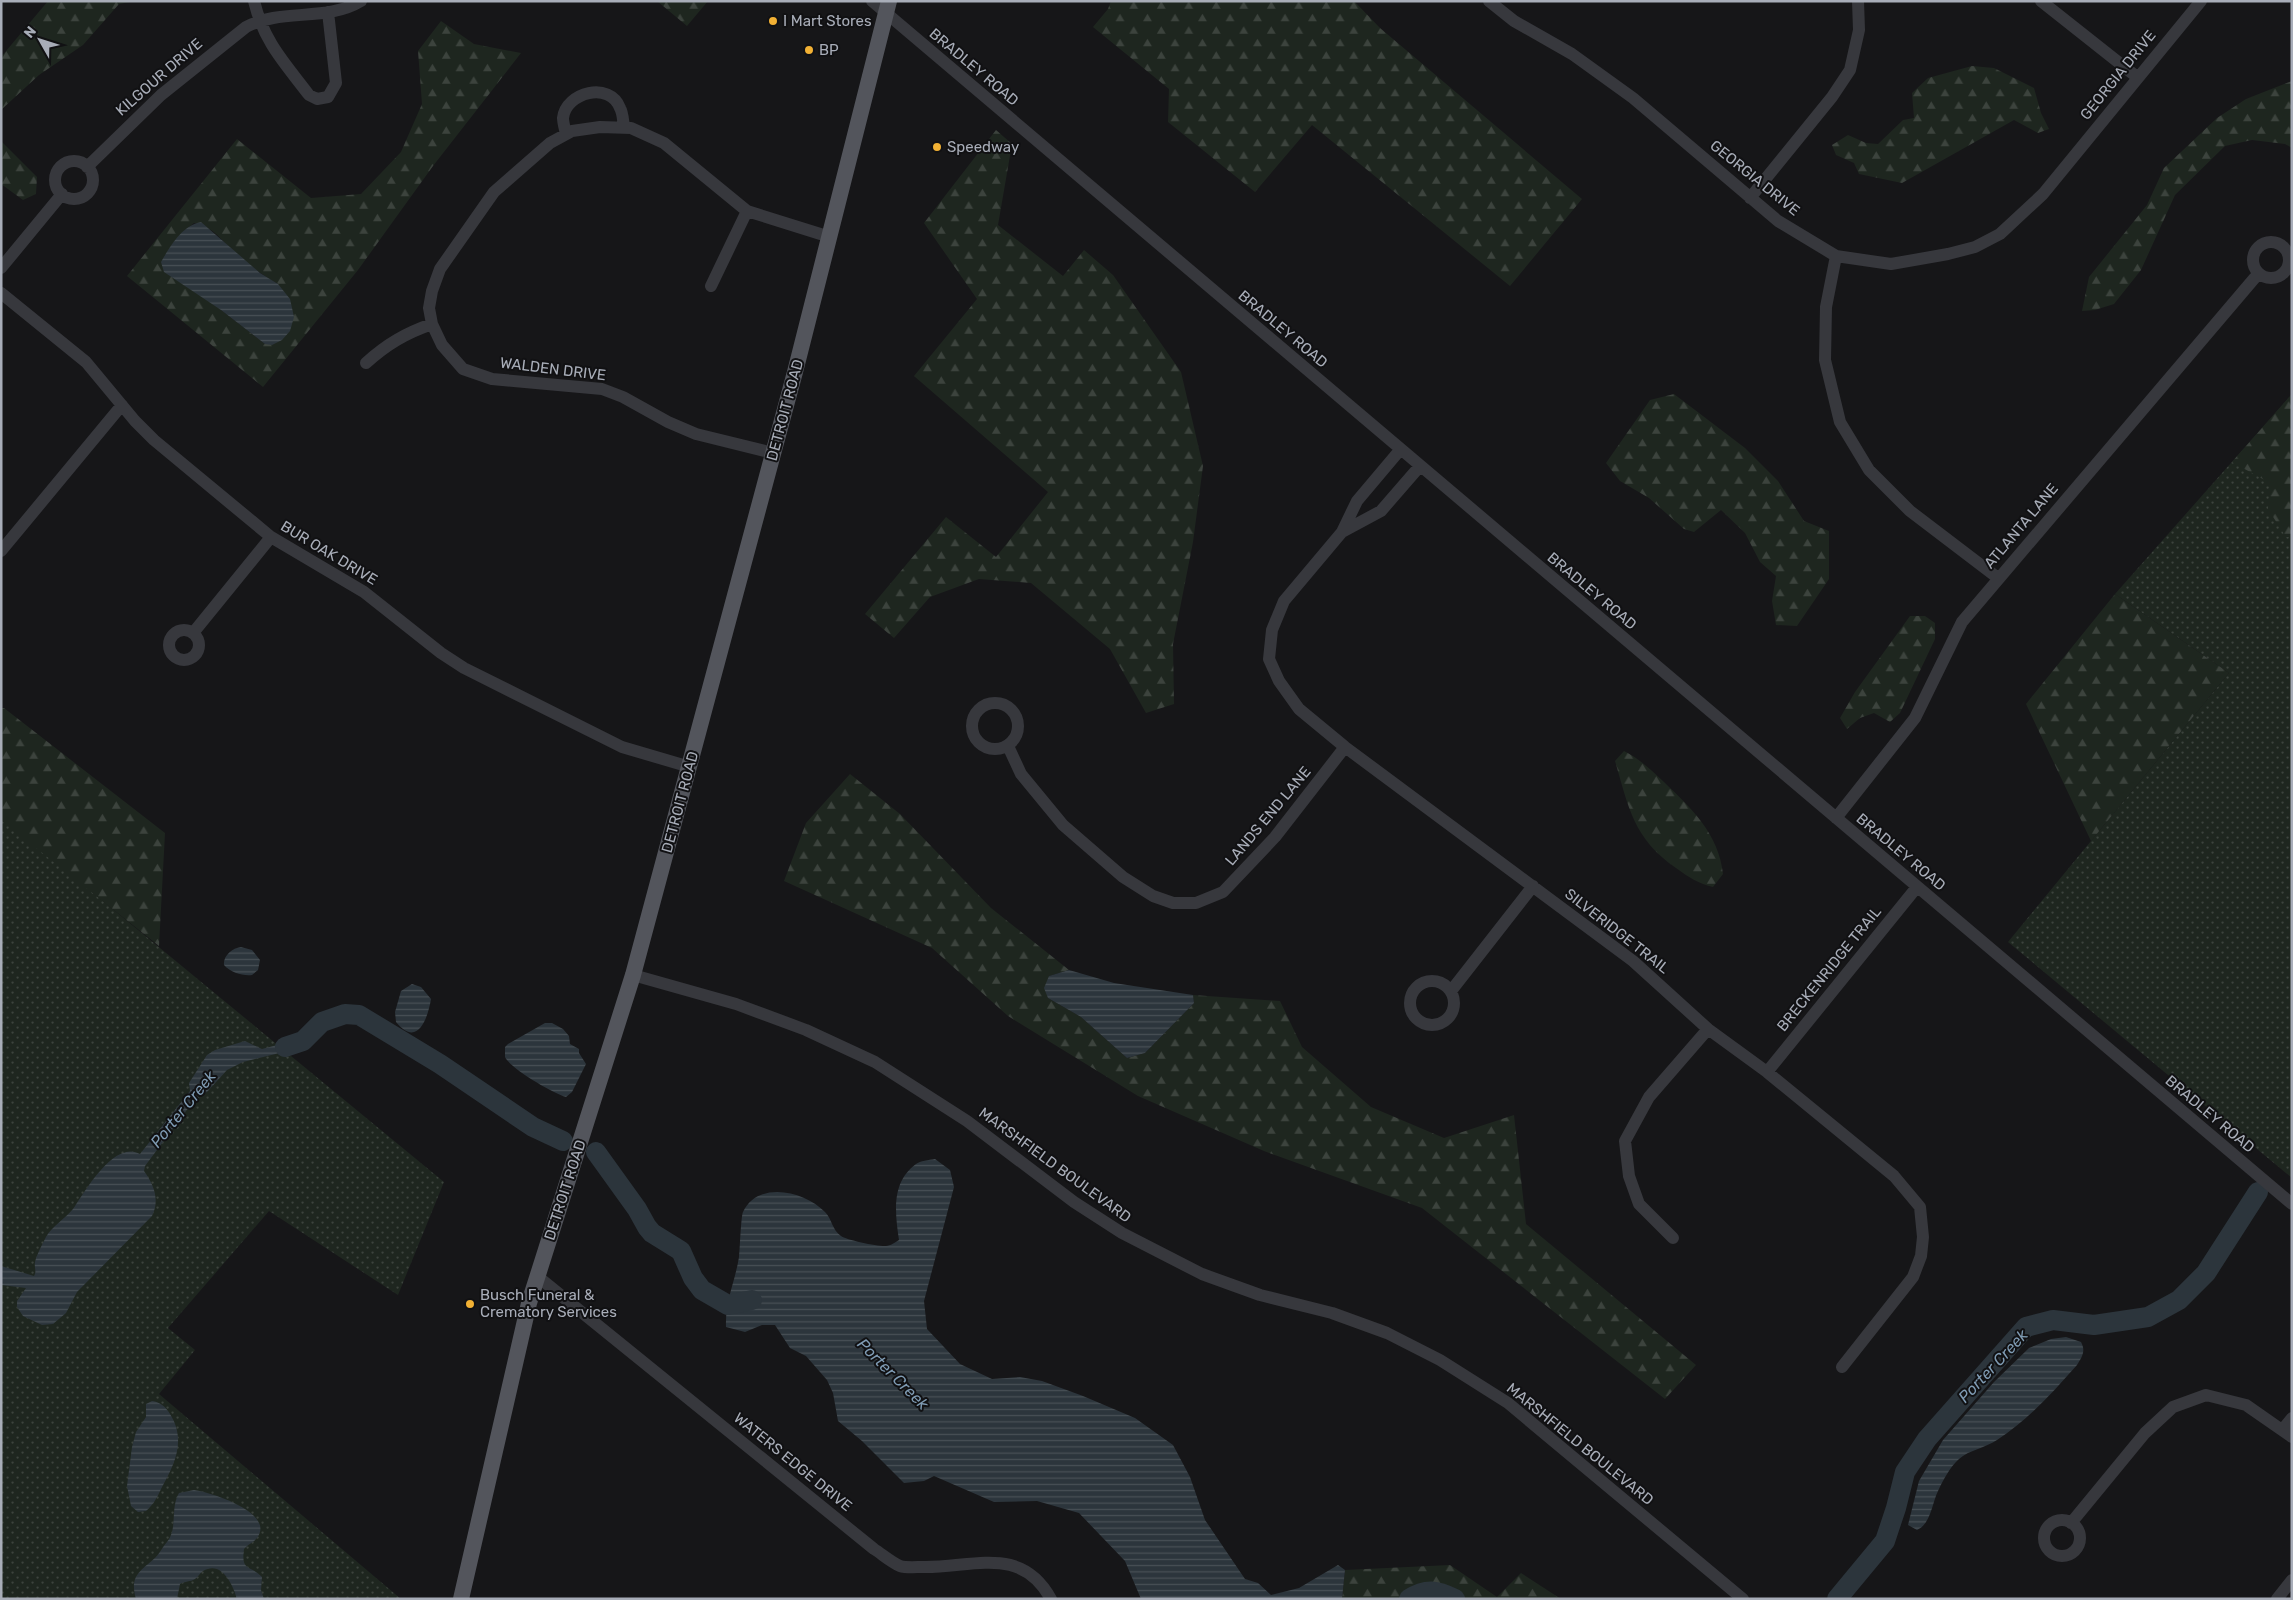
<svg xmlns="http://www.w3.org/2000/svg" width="2293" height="1600" viewBox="0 0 2293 1600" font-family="Rubik,sans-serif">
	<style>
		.grass { fill: url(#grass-dots) }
		.forest { fill: url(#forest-firs); fill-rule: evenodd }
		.water { fill: url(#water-rules) }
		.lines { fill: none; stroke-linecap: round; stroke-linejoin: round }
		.river { stroke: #2c353c; stroke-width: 20 }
		.minor { stroke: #37383d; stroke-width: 12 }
		.major { stroke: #53555c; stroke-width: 16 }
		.poi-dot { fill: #f2b134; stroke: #111113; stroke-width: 2 }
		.labels { text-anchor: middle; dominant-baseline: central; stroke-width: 4; stroke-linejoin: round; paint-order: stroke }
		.poi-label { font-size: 15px; fill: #a8adb8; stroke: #111113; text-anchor: start }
		.street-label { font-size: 15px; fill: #a8adb8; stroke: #111113 }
		.water-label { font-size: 16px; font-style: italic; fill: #7f9bb3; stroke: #111113 }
	</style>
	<defs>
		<pattern id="grass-dots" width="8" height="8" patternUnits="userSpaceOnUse" patternTransform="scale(1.25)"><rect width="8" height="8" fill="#1e261f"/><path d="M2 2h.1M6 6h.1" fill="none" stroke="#3c433d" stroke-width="1.8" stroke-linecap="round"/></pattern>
		<pattern id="forest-firs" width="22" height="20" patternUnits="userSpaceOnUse" patternTransform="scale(1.25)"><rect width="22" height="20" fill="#1e261f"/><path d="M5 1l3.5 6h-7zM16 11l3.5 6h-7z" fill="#3c433d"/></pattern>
		<pattern id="water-rules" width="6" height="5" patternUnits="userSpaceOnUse" patternTransform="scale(1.25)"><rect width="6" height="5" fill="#2c353c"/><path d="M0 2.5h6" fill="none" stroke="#485056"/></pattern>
	</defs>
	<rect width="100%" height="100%" fill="#161618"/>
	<!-- grass -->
	<path class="grass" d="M2292 394V1178L2008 942 2229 673 2115 594Z
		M1 817 444 1182 398 1295 269 1211 168 1328 195 1350 159 1394 401 1599H1Z"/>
	<!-- forest -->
	<path class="forest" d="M48 1H135L119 4 83 45 39 75 1 110V57Z
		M657 1H708L687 26Z
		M1111 1H1354L1380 28 1582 199 1510 286 1312 125 1255 192 1168 122 1169 89 1093 27 1108 9Z
		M441 21 474 44 521 53 433 166 358 270 263 387 127 276 237 139 311 198 361 194 401 152 422 104 418 51ZM194 223C214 227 220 239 234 252 248 264 262 275 278 284L265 344 221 310 171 246 185 230Z
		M1972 66 1994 68 2034 88 2041 113 2049 129 2038 133 2014 120 1902 183 1859 174 1854 163 1836 155 1832 145 1848 135 1866 143 1878 144 1903 120 1914 118 1912 93 1928 78Z
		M2292 81V148L2285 144 2252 140 2225 146 2175 195 2141 270 2114 304 2095 310 2082 311 2089 277 2147 205 2164 168 2217 118 2246 99Z
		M996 130 1012 144 998 225 1063 276 1084 250 1113 275 1181 372 1203 466 1193 542 1173 644 1174 704 1146 713 1110 649 1031 583 979 579 930 597 894 638 865 614 946 517 996 557 1048 492 914 376 977 299 924 223Z
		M1 141 37 177 36 194 23 200 1 184Z
		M1674 394 1745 448 1778 481 1804 521 1829 531V579L1797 626 1776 625 1772 601 1776 576 1760 562 1745 533 1721 510 1694 532 1684 529 1649 498 1620 481 1606 463 1650 400Z
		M2292 394V537H2286L2268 509 2270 483 2232 462Z
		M2115 594 2229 673 2091 841 2026 704Z
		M1910 616H1925L1935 623V639L1900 713 1890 722 1874 713 1860 718 1847 729 1840 718 1855 692Z
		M1 708H4L165 833 159 946 1 820Z
		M1624 751C1640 759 1651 770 1664 782 1691 808 1719 834 1723 874L1713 887C1697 883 1690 878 1676 868 1633 838 1629 808 1615 761Z
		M850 774 900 814 991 908 1069 970 1049 976 1048 998 1081 1017 1127 1058 1145 1053 1194 1003 1193 995 1280 1001 1302 1047 1371 1107 1444 1138 1514 1115 1526 1224 1696 1365 1665 1399 1422 1208 1264 1151 1138 1096 1008 1016 932 948 784 881 806 823Z
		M1450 1565 1497 1597 1521 1573 1561 1599H1342L1345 1570Z"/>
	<!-- water -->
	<path class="water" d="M201 222 260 273 278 284 290 299 294 317 290 331 282 340 272 345 265 344 221 310 164 272 161 262C170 247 182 225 201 222Z
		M241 947 252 950 260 960 258 970 252 975C243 976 231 973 224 965 223 956 232 948 241 947Z
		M1069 970 1114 983 1193 995 1194 1003 1145 1053 1127 1058 1081 1017 1048 998 1044 988 1049 976Z
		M412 984 421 987 431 999C428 1017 418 1049 396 1022L395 1012 401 991Z
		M545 1023H552L563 1029 569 1036 570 1044 579 1049V1053L586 1064 572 1092 566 1097C553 1093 511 1069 505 1057V1047L508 1044Z
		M307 1032 311 1042 304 1047 243 1062 227 1070 207 1092 198 1095 145 1166 144 1171C154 1185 160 1200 152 1216L77 1292 66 1313 53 1324 42 1325 23 1316 17 1307V1301L26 1288 1 1285V1266L34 1276C37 1271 34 1268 35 1262 37 1254 42 1245 46 1237 52 1226 65 1219 73 1209 84 1193 114 1139 140 1154L190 1091 189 1083 207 1055 215 1050 245 1041 262 1049 296 1040Z
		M935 1159 950 1170 954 1187 924 1301 927 1329 960 1364 992 1379 1020 1377 1042 1381 1083 1396 1135 1418 1173 1445 1190 1477 1205 1520 1245 1579 1258 1583 1271 1595 1299 1588 1338 1565 1345 1570 1342 1599H1141L1125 1561 1079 1513 1037 1501 994 1502 934 1476 924 1481 904 1483 862 1441 838 1421 833 1393 827 1380 806 1356 790 1348 775 1325H762L745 1332 726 1327C725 1301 735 1282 739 1257 740 1248 741 1216 743 1212 758 1180 805 1191 825 1212 832 1219 832 1230 841 1236 846 1240 880 1247 886 1246 890 1246 896 1242 899 1240 895 1213 891 1182 916 1164 920 1161 929 1160 935 1159Z
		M2066 1337 2081 1342C2086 1351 2082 1357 2077 1365 2053 1392 2028 1420 1997 1440 1985 1448 1969 1450 1959 1459 1950 1467 1943 1480 1938 1491 1932 1503 1931 1524 1917 1530L1908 1525 1919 1481 1943 1440 1994 1382 2029 1348 2051 1339Z
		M152 1401C160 1402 166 1407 170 1414 187 1441 174 1465 161 1489 157 1498 153 1505 146 1511L138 1512 131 1506 127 1486 132 1447 136 1432 146 1417V1404Z
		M194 1490C210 1492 266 1510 260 1532 257 1542 250 1542 244 1549 241 1572 249 1564 262 1577L261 1590 264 1599H237C233 1585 222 1560 203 1571 200 1573 198 1577 195 1579 190 1582 185 1581 180 1584L177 1599H136C129 1575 141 1571 156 1557 160 1553 163 1546 167 1542 178 1529 170 1508 179 1493Z"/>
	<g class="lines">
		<!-- river -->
		<path class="river" d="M285 1047 303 1041 322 1022 345 1014 359 1015 440 1064 533 1127 563 1141
			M596 1152 637 1209 647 1227 652 1233 681 1251 693 1278 702 1290 728 1305 752 1300
			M1409 1599C1426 1588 1437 1590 1455 1599
			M1837 1599 1885 1541 1896 1508 1905 1472 1927 1439 2026 1327 2053 1320 2094 1325 2148 1317 2179 1300 2206 1273 2258 1192"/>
		<!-- minor -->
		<path class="minor" d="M254 1C264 42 284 62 309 95L317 99 328 97 336 83 328 12
			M872 1 2292 1204
			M1489 1 1514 21 1572 54 1633 98 1778 221 1836 256 1891 264 1948 254 1975 247 2000 234 2043 194 2201 1
			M2041 1 2137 77
			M566 134C565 129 563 123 563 118 566 92 610 81 620 108 623 113 623 121 624 127
			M55 180a19 19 0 1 1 38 0a19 19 0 1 1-38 0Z
			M87 167 161 95 246 27C281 8 327 22 361 1
			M1750 198 1832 97 1850 70 1859 30 1858 1
			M2253 260a18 18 0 1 1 36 0a18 18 0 1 1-36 0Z
			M1836 256 1826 307 1825 360 1840 422 1869 470 1910 511 1998 578
			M1 268 62 194
			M711 286 747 211
			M1 293 86 362 135 421 154 440 271 537 364 592 441 653 464 668 622 747 690 767
			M366 363C387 344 406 333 432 324
			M1400 450 1357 501 1342 532 1284 601 1272 630 1269 659 1279 681 1299 709 1345 747 1633 961 1708 1029 1767 1072 1894 1176 1920 1207 1923 1237 1921 1256 1913 1277 1842 1367
			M773 453 696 434 668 422 623 397 602 389 492 379 463 369 442 345 432 324 429 308 432 291 440 269 494 192 550 143 572 131 600 127 631 128 664 143 747 211 830 237
			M1342 532 1381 511 1420 466
			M1 551 122 405
			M169 645a15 15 0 1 1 30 0a15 15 0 1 1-30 0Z
			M193 633 271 537
			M972 726a23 23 0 1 1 46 0a23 23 0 1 1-46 0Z
			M1008 746 1021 774 1063 825 1123 877 1153 896 1173 903H1196L1223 892 1275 837 1345 747
			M1836 818 1915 718 1962 622 2258 274
			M633 975 736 1004 806 1030 875 1062 967 1121 1074 1202 1122 1233 1202 1274 1260 1295 1332 1313 1387 1333 1440 1360 1508 1403 1743 1599
			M1410 1003a22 22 0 1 1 44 0a22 22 0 1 1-44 0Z
			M1451 991 1533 886
			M1767 1072 1917 887
			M1673 1238 1639 1204 1629 1176 1625 1141 1649 1097 1708 1029
			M537 1276 874 1549C882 1554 891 1562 900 1566 906 1568 916 1567 923 1567 972 1568 1021 1544 1051 1599
			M2283 1429 2292 1418
			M2044 1538a18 18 0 1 1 36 0a18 18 0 1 1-36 0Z
			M2071 1523 2145 1433 2173 1407 2206 1395 2246 1405 2292 1437
			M2277 1599 2292 1580"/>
		<!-- major -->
		<path class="major" d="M461 1599 529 1303 633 975 795 372 889 1"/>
	</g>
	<!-- markers -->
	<g class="poi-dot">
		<circle cx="773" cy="21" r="5"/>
		<circle cx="809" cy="50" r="5"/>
		<circle cx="937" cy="147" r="5"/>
		<circle cx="470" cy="1304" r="5"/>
	</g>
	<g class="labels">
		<!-- poi labels -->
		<g class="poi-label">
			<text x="783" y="21">I Mart Stores</text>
			<text x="819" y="50">BP</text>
			<text x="947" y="147">Speedway</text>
			<text x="480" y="1295">Busch Funeral &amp;<tspan x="480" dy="17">Crematory Services</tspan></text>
		</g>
		<!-- street labels -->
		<g class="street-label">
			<text transform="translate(974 67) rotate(40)">BRADLEY ROAD</text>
			<text transform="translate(2118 75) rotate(-51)">GEORGIA DRIVE</text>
			<text transform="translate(159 77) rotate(-41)">KILGOUR DRIVE</text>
			<text transform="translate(1755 178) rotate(39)">GEORGIA DRIVE</text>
			<text transform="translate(1283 329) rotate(40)">BRADLEY ROAD</text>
			<text transform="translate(553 369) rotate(7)">WALDEN DRIVE</text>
			<text transform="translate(785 410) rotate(-75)">DETROIT ROAD</text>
			<text transform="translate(2021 526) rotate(-50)">ATLANTA LANE</text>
			<text transform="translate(329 553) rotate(31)">BUR OAK DRIVE</text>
			<text transform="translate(1592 591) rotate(40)">BRADLEY ROAD</text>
			<text transform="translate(680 802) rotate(-75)">DETROIT ROAD</text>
			<text transform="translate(1268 816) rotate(-50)">LANDS END LANE</text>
			<text transform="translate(1901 852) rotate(40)">BRADLEY ROAD</text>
			<text transform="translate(1617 931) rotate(38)">SILVERIDGE TRAIL</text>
			<text transform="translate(1829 969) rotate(-51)">BRECKENRIDGE TRAIL</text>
			<text transform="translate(2210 1114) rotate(40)">BRADLEY ROAD</text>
			<text transform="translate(1055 1165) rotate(36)">MARSHFIELD BOULEVARD</text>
			<text transform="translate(565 1190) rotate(-72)">DETROIT ROAD</text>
			<text transform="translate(1580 1444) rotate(39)">MARSHFIELD BOULEVARD</text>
			<text transform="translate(793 1462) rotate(39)">WATERS EDGE DRIVE</text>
		</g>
		<!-- water labels -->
		<g class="water-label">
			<text transform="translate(183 1109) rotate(-51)">Porter Creek</text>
			<text transform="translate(1993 1366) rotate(-47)">Porter Creek</text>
			<text transform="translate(893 1374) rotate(45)">Porter Creek</text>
		</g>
	</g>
	<!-- border -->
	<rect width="2293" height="1600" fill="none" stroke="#a8adb8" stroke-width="5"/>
	<!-- north arrow -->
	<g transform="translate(40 40) rotate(309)" stroke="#111113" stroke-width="4" paint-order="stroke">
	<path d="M0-4L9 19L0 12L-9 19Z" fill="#a8adb8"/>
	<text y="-8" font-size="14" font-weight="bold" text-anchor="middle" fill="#a8adb8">N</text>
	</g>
</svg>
